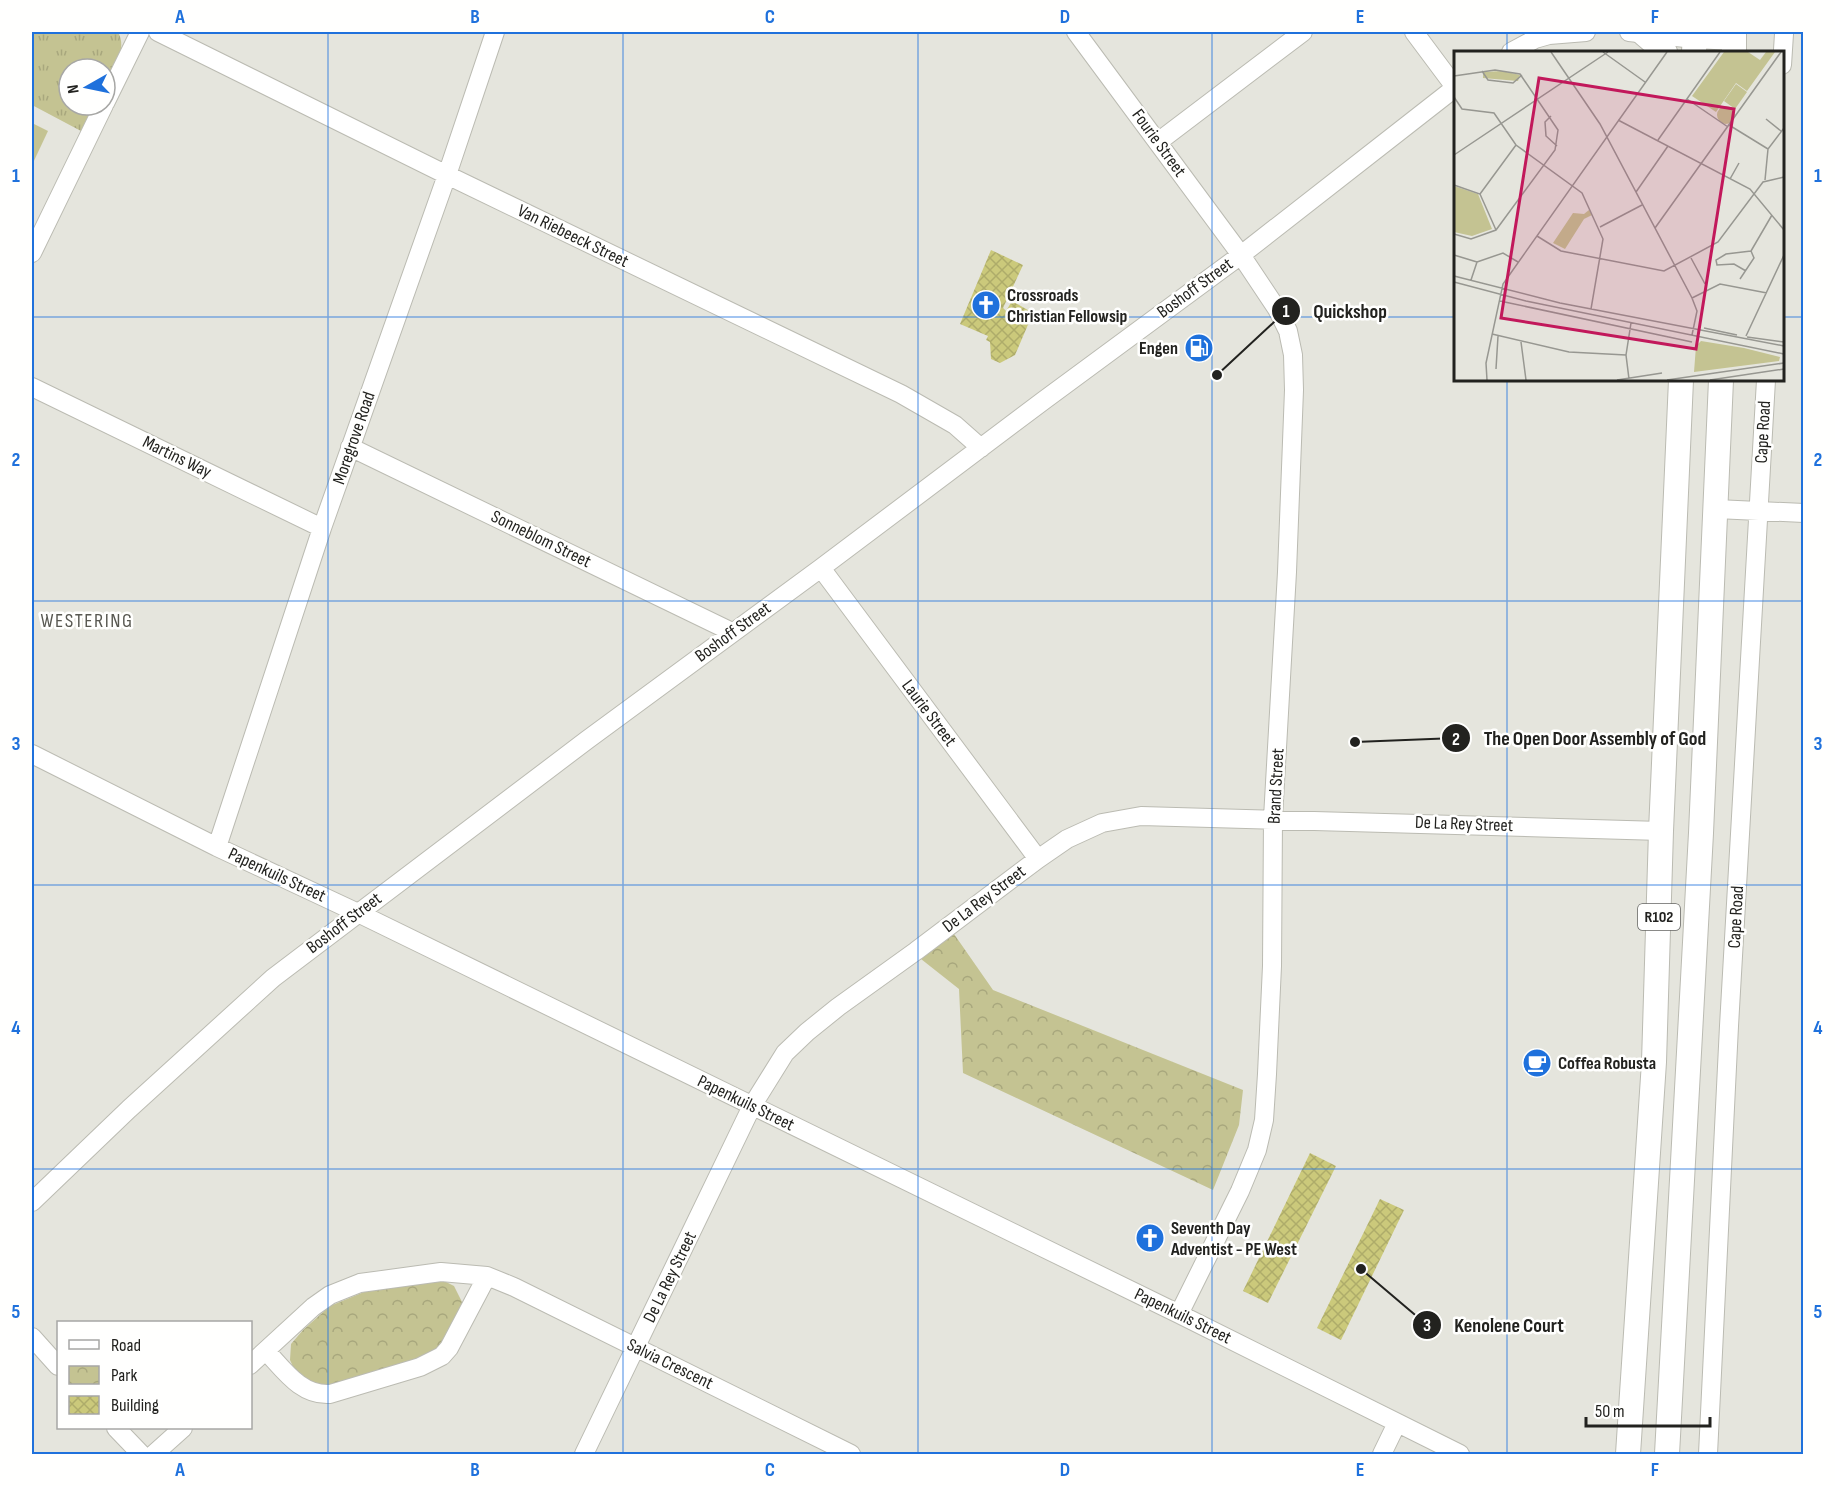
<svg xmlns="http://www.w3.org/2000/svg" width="1835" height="1486" viewBox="0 0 1835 1486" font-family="'Sofia Sans Condensed',sans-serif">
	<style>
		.grass { fill: url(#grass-tufts) }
		.park { fill: url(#park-crowns) }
		.pitch { fill: #c4c392 }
		.building { fill: url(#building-cross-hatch) }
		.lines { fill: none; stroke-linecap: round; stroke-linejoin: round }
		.minor-casing { stroke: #bbbbb2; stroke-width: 20 }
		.major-casing { stroke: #bbbbb2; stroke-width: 26 }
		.minor { stroke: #fff; stroke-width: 18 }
		.major { stroke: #fff; stroke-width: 24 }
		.grid { fill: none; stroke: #1f71dc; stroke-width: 1.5; stroke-opacity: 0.55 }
		.labels { text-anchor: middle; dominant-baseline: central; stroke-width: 5; stroke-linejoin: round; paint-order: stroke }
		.shield { fill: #fffffe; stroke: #646462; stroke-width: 1.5 }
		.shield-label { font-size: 16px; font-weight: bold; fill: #22221f }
		.street-label { font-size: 18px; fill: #22221f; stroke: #fffffe }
		.poi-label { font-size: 18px; font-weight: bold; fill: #22221f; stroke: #fffffe; text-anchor: start }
		.neighbourhood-label { font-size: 20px; letter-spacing: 1.5px; fill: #585851; stroke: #fffffe }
		.inset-road { fill: none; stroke: #979791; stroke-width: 1.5 }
		.view { fill: #c2185b; fill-opacity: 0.15; stroke: #c2185b; stroke-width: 3 }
		.inset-edge { fill: none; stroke: #22221f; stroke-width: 3 }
		.leader { fill: none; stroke: #22221f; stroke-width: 2 }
		.callout-dot { fill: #22221f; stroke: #fffffe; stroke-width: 2 }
		.mark-label { font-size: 18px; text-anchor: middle; font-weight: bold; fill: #fff }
		.callout-label { font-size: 20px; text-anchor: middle; font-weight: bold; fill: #22221f; stroke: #fffffe; stroke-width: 5; stroke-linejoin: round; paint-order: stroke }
		.neatline { fill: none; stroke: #1f71dc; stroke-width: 2 }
		.grid-label { font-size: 20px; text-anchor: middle; font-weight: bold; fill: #1f71dc }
	</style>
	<defs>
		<pattern id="grass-tufts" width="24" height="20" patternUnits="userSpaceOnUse" patternTransform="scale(1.5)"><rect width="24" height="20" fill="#c4c392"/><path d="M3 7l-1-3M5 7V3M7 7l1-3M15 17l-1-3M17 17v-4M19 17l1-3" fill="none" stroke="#a8a77d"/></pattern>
		<pattern id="park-crowns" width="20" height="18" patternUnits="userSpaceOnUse" patternTransform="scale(1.5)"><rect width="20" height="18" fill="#c4c392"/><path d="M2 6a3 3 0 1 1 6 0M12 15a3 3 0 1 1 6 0" fill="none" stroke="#a8a77d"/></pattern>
		<pattern id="building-cross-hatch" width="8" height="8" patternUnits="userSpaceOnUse" patternTransform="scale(1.5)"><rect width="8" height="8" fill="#cbc97b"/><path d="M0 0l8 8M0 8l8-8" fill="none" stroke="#aeac6a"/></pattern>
	</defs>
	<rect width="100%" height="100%" fill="#e5e5dd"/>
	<!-- grass -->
	<path class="grass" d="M32 32H118C128 50 113 67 105 84V69H69V105H94L81 131 32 105Z"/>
	<!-- park -->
	<path class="park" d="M954 934 993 990 1243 1090 1239 1125 1213 1190 963 1073 959 989 921 959Z
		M434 1281 446 1282 454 1286 462 1302 460 1313 454 1328 429 1358 320 1389 296 1373 290 1360 291 1344 303 1330 330 1306 364 1292Z"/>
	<!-- pitch -->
	<path class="pitch" d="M32 123 48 131 32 165Z"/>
	<!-- building -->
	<path class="building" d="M991 250 1023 265 1003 308 1006 311 1012 301 1033 313 1015 355 1000 363 991 359 990 342 986 340 988 336 960 324Z
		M1310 1153 1336 1166 1268 1303 1243 1291Z
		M1380 1199 1404 1210 1341 1340 1317 1328Z"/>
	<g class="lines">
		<!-- minor casing -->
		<g class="minor-casing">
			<path id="minor" d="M158 32 447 175 901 394 955 425 981 448
				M1076 32 1241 255 1277 309 1288 331 1293 355 1294 390 1287 572 1273 818 1272 966 1267 1074 1264 1120 1257 1150 1240 1191 1179 1314
				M1414 32 1455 87
				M1629 32 1695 39 1734 41
				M1511 52 1535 39 1549 35 1586 32
				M1782 65 1784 34
				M105 103 140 32
				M1158 142 1303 32
				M32 253 104 105
				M32 387 322 528
				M350 447 732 632
				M1716 509 1804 513
				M821 568 1038 859
				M32 754 217 847 358 913 1179 1314 1460 1454
				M217 847 322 528 447 175 495 32
				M32 1202 129 1109 273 978 587 740 821 568 1043 401 1241 255 1456 87
				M32 1337 58 1366
				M266 1351C284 1370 301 1396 330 1394L420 1367 442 1356 449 1348 487 1276
				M250 1365 313 1307 330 1295 360 1283 441 1272 487 1276 514 1287 851 1454
				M116 1428 141 1454
				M154 1454 183 1428
				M584 1454 752 1106 785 1053 807 1032 838 1007 916 951 1038 859 1067 839 1102 823 1141 816 1661 831
				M1382 1454 1397 1423
				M1708 1454 1729 1026 1766 380"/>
		</g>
		<!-- major casing -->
		<g class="major-casing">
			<path id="major" d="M1644 34 1665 52
				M1694 52 1695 32
				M1734 52V32
				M1628 1454 1654 1062 1661 831 1681 380
				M1667 1454 1701 833 1721 380"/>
		</g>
		<!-- minor -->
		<use href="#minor" class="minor"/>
		<!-- major -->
		<use href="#major" class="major"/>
	</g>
	<!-- grid -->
	<path class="grid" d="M328 32V1454M623 32V1454M918 32V1454M1212 32V1454M1507 32V52M32 317H1456M1782 317H1804M1507 380V1454M32 601H1804M32 885H1804M32 1169H1804"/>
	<!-- icons -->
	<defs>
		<g id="church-disc" transform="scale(1.5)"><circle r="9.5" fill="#1f71dc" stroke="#fffffe"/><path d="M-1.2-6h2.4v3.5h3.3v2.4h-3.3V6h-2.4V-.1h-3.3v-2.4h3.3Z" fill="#fff"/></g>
		<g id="fuel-disc" transform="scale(1.5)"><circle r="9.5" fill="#1f71dc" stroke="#fffffe"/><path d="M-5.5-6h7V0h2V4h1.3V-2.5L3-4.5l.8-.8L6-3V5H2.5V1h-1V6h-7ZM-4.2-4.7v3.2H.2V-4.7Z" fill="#fff"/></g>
		<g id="cafe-disc" transform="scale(1.5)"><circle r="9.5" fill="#1f71dc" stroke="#fffffe"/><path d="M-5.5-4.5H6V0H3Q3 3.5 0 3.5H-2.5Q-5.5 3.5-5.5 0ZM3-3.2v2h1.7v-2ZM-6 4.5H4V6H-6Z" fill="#fff"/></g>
	</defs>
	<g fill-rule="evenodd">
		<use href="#church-disc" x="986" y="305"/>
		<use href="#fuel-disc" x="1199" y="348"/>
		<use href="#cafe-disc" x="1537" y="1063"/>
		<use href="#church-disc" x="1150" y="1238"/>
	</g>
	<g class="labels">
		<!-- shield labels -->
		<rect class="shield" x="1638" y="904" width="42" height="26" rx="4.5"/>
		<g class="shield-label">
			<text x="1659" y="917">R102</text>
		</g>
		<!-- street labels -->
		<g class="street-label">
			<text transform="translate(1159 143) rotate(54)">Fourie Street</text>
			<text transform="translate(573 236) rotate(26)">Van Riebeeck Street</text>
			<text transform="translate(1195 288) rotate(-36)">Boshoff Street</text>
			<text transform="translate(1763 432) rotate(-87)">Cape Road</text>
			<text transform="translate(354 438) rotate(-71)">Moregrove Road</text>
			<text transform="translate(177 457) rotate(26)">Martins Way</text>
			<text transform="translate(541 539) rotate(26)">Sonneblom Street</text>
			<text transform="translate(733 632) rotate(-36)">Boshoff Street</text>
			<text transform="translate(929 713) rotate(53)">Laurie Street</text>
			<text transform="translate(1276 786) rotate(-87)">Brand Street</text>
			<text transform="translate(1464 824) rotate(2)">De La Rey Street</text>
			<text transform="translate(277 875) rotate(25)">Papenkuils Street</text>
			<text transform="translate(984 899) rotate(-37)">De La Rey Street</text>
			<text transform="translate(1736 917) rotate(-87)">Cape Road</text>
			<text transform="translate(344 923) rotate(-37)">Boshoff Street</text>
			<text transform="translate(746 1103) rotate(26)">Papenkuils Street</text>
			<text transform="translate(670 1277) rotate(-64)">De La Rey Street</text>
			<text transform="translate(1183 1316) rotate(26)">Papenkuils Street</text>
			<text transform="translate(670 1364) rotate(26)">Salvia Crescent</text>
		</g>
		<!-- poi labels -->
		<g class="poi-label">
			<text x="1007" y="295">Crossroads<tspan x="1007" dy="21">Christian Fellowsip</tspan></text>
			<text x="1178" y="348" text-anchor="end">Engen</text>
			<text x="1558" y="1063">Coffea Robusta</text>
			<text x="1171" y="1228">Seventh Day<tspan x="1171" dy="21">Adventist - PE West</tspan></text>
		</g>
		<!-- neighbourhood labels -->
		<g class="neighbourhood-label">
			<text x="87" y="621">WESTERING</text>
		</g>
	</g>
	<!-- overview -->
	<g transform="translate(1454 51)">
		<rect width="330" height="330" fill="#e5e5dd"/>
		<path d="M282 33 293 41 281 58 270 50ZM263 64a9 9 0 1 1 18 0a9 9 0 1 1-18 0ZM247 290 290 297 326 306 325 310 240 321 242 295Z" fill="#c4c392"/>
		<path d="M48 20 66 24 64 30 29 27V21ZM0 135 24 143 38 178 18 185 0 181ZM135 159 138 164 130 168 111 198 99 192 119 162 130 163Z" fill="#c4c392"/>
		<path d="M270 1H294L306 9 312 1H321L293 40 282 32 262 61 238 45Z" fill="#c4c392"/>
		<path class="inset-road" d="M97 1 146 73 238 247 243 260 238 284M149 1 191 31M28 20 34 29 59 32 68 24M0 25 41 19 66 23 104 79 101 99 42 179 17 188 0 183M0 46 8 58 40 62 62 94 128 142 149 188 137 258M233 48 274 76M97 65 91 71 92 85 103 95M312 68 327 80M164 69 296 138 330 179M275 74 314 98M204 89 266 1M0 104 154 1M276 128 285 112M311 129 314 98 330 77M0 134 26 143 42 179M182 141 214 95M26 143 62 94M146 176 188 154M201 177 327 1M83 185 107 200 210 220 264 191 309 131 330 126M297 200 318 164M0 204 23 211M237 207 251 233M23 211 49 202 64 211M292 220 280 213 263 214 262 209 272 203 297 200M0 225 106 252 330 295M286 228 300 207 297 200M17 229 23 211M0 231 72 250 330 303M238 247 266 233 313 242M46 250 238 291M250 277 283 284M38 283 115 301 172 304M292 285 330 204M293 286 330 291M67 291 72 329M42 318 44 285M175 328 172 304 177 272M33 329 32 312 49 233 213 1M163 329 208 322M213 329 330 312M256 329 330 318"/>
		<path class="view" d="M85 27 280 58 242 298 47 267Z"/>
		<rect width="330" height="330" class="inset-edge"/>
	</g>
	<!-- callouts -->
	<path class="leader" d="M1217 375L1286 311M1355 742L1456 738M1361 1269L1427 1325"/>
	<g class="callout-dot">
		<circle cx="1217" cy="375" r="6"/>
		<circle cx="1355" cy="742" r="6"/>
		<circle cx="1361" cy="1269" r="6"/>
		<circle cx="1286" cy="311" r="15"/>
		<circle cx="1456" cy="738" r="15"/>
		<circle cx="1427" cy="1325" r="15"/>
	</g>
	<g class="mark-label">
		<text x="1286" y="317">1</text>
		<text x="1456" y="745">2</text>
		<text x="1427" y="1331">3</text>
	</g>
	<g class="callout-label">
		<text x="1350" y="318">Quickshop</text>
		<text x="1595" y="745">The Open Door Assembly of God</text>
		<text x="1509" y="1332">Kenolene Court</text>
	</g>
	<!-- border -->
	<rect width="1835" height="1486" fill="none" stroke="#fffffe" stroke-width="66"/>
	<!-- legend -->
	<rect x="57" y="1321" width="195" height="108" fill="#fffffe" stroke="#a7a7a5" stroke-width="1.5"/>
	<rect x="69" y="1340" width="30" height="9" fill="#ffffff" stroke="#a7a7a5" stroke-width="1.5"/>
	<text x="111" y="1351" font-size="18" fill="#22221f">Road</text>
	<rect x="69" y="1366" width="30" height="18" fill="url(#park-crowns)" stroke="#a7a7a5" stroke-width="1.5"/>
	<text x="111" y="1381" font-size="18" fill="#22221f">Park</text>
	<rect x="69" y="1396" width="30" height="18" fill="url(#building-cross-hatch)" stroke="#a7a7a5" stroke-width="1.5"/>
	<text x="111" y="1411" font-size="18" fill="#22221f">Building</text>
	<!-- north arrow -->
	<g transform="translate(87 87) rotate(261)"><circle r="28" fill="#fffffe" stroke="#a7a7a5" stroke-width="1.5"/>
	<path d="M0-4.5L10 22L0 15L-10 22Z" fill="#1f71dc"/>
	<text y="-9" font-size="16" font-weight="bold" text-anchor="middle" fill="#22221f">N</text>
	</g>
	<!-- scale -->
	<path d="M1586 1417v9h124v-9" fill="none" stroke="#22221f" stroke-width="3"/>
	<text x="1595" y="1417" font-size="18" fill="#22221f" stroke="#fffffe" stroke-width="4.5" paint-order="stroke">50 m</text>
	<rect x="33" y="33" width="1769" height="1420" class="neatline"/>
	<g class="grid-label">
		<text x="180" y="23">A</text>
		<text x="475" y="23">B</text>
		<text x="770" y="23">C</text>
		<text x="1065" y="23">D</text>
		<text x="1360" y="23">E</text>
		<text x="1655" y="23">F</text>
		<text x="16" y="182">1</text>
		<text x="1818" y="182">1</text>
		<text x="16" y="466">2</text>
		<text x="1818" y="466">2</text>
		<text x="16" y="750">3</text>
		<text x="1818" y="750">3</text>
		<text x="16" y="1034">4</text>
		<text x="1818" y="1034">4</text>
		<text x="16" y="1318">5</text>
		<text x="1818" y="1318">5</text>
		<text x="180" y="1476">A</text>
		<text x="475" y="1476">B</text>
		<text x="770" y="1476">C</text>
		<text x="1065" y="1476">D</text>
		<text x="1360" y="1476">E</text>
		<text x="1655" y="1476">F</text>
	</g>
</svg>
